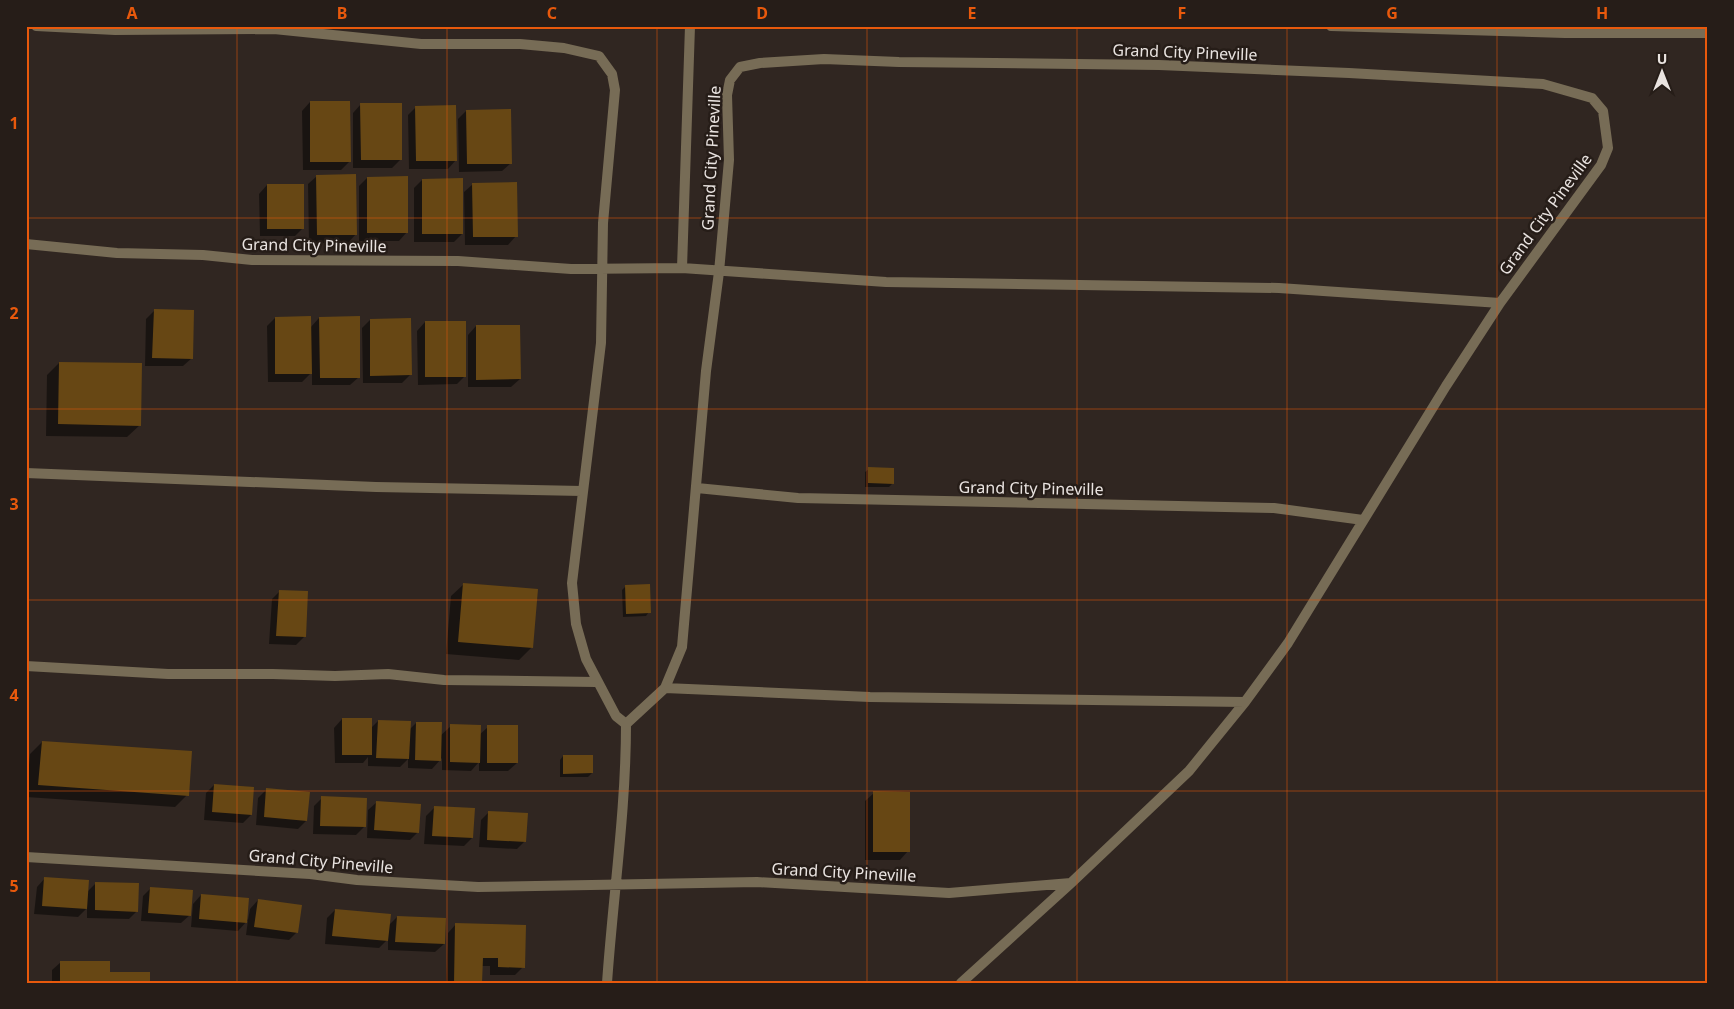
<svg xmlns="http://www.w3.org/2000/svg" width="1734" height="1009" viewBox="0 0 1734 1009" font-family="'Noto Sans',sans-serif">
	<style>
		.shadow { fill: #0007 }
		.building { fill: #674714 }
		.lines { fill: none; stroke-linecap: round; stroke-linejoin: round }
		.minor { stroke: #776c56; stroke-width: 10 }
		.grid { fill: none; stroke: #e8590c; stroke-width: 1; stroke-opacity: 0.55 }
		.labels { text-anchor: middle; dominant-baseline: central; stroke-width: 5; stroke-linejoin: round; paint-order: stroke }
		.street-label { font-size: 16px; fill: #e9e3e0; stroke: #261d18 }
		.neatline { fill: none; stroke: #e8590c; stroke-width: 2 }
		.grid-label { font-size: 16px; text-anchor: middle; font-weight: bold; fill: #e8590c }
	</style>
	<rect width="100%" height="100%" fill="#302621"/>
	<!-- shadow -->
	<path class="shadow" d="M310 102 350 161 341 170H303L302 111Z
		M361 104 401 159 392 168H353V113Z
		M416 107 456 160 448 169H409L408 115Z
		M466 111 511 163 502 171 459 172 458 119Z
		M317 176 356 234 348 243H309L308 184Z
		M367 178 407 232 399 241H359V186Z
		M422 180 462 234 454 242H414V188Z
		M473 184 516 236 508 245H465L464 192Z
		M267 185 303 228 295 236H260L259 194Z
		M154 311 192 358 183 366H145L146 319Z
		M275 318 310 328 319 318 359 377 350 385H312V372L302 382H268L267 326Z
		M370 320 410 375 402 383H363L362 328Z
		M425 322 465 376 457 384 418 385 417 331Z
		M476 326 520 379 511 387H468V335Z
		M59 363 140 425 127 437 46 436 47 375Z
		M869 469 893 483 889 487H865V472Z
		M464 584 532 647 519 660 446 654 451 596Z
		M625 587 649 612 646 616 623 617 622 590Z
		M280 591 304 637 296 645 269 644 272 599Z
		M342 719 371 728 378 721 409 730 416 723 440 736 451 726 479 735 488 727 517 763 508 771H479V762L471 771 442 770V758L432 769 408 768V759L400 767 368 766V757L363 763H335L334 728Z
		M42 742 187 795 175 807 26 797 30 754Z
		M563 756 592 773 588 777H560V760Z
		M214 785 251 815 243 823 204 820 206 793Z
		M266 790 306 821 298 829 256 825 258 798Z
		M874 793 908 851 900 860H865V801Z
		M322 798 364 827 356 835 313 834 314 806Z
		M377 802 418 832 410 840 367 838 368 810Z
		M434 808 472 838 464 846 424 844 426 816Z
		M489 812 525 841 517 849 479 847 481 820Z
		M45 878 87 892 96 883 137 911 129 919 87 918V908L78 917 34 914 37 887Z
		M151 888 190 915 181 923 141 921 143 896Z
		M201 895 248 920 250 909 258 900 297 932 289 940 246 935 248 920 238 931 191 927 193 904Z
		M335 910 388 926 397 917 444 944 435 952 388 950V939L379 948 325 944 327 918Z
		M456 924 523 967 515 975H490V966H482L481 983H446L448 933Z
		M61 962 109 974 149 983H52V970Z"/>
	<!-- building -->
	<path class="building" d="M310 101H350L351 162H310Z
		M360 103H402V160H361Z
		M456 105 457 161H416L415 106Z
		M511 109 512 164H467L466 110Z
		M356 174 357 235H317L316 175Z
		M408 176V233H367V177Z
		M463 178V234H422V179Z
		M517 182 518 237H473L472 183Z
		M267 184H304V229H267Z
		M154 309 194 310 193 359 152 358Z
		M311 316 312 374H275V317Z
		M360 316V378H320L319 317Z
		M411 318 412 375 370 376V319Z
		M425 321H466V377H425Z
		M476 325H520L521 379 476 380Z
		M59 362 142 363 141 426 58 424Z
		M868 467 894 468V484L868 483Z
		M463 583 538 589 533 648 458 642Z
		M650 584 651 613 626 614 625 585Z
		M279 590 308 591 306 637 276 636Z
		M342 718H372V755H342Z
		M378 720 411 721 409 759 376 758Z
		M416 722H442L441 761 415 760Z
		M450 724 481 725 480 763 450 762Z
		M487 725H518V763H487Z
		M42 741 192 751 189 796 38 785Z
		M563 755H593V773L563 774Z
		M214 784 254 787 252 815 212 812Z
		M266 788 310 792 307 821 264 817Z
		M873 791 910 792V852H873Z
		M321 796 367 798 366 827 320 826Z
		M376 801 421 804 419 833 374 830Z
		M434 806 475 808 473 838 432 836Z
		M488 811 528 813 526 842 487 840Z
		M44 877 89 880 87 909 42 906Z
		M95 882 139 883 138 912 95 910Z
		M150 887 193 890 191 916 148 913Z
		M201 894 249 898 247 923 199 919Z
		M258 899 302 905 298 933 254 927Z
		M335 909 391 914 388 941 332 936Z
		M397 916 446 918 445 944 395 942Z
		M455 923 526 925 525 968 498 967V958H483L482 983H454Z
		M60 961H110V972H150V983H60Z"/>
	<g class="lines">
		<!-- minor -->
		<path class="minor" d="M36 26 115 30 274 29 421 44H520L564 48 599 56 612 74 615 90 603 223 601 343 572 583 576 624 586 659 616 716 626 724 665 688 870 697 1245 702
			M1331 26 1565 33H1708
			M26 244 117 253 203 255 252 260 458 261 571 269 682 268 886 282 1279 288 1500 303
			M682 268 690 26
			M26 473 376 487 582 491
			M697 488 798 498 1274 508 1363 520
			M26 666 168 674H273L335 676 388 674 444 680 596 682
			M665 688 682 647 706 371 719 272 729 160 727 95 730 80 740 67 760 63 824 59 899 62 1159 65 1349 73 1543 84 1592 98 1603 111 1608 148 1601 165 1500 303 1446 386 1288 643 1245 702 1189 771 1071 883 961 983
			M26 857 310 874 357 880 478 887 757 882 949 893 1071 883
			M607 983C613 896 626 811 626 724"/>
	</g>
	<!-- grid -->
	<path class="grid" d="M237 26V983M447 26V983M657 26V983M867 26V983M1077 26V983M1287 26V983M1497 26V983M26 218H1708M26 409H1708M26 600H1708M26 791H1708"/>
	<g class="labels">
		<!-- street labels -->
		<g class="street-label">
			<text transform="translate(1185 52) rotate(2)">Grand City Pineville</text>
			<text transform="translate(711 158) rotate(-87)">Grand City Pineville</text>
			<text transform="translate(1545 214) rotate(-54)">Grand City Pineville</text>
			<text transform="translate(314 245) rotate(1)">Grand City Pineville</text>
			<text transform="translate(1031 488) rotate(1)">Grand City Pineville</text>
			<text transform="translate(321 861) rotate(5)">Grand City Pineville</text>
			<text transform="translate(844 872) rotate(3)">Grand City Pineville</text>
		</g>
	</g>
	<!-- border -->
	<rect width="1734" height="1009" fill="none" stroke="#261d18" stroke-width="55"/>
	<!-- north arrow -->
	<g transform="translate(1662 72)" stroke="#261d18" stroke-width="4" paint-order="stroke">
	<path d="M0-4L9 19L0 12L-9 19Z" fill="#e9e3e0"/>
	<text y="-8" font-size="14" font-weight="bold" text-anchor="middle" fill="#e9e3e0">U</text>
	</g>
	<rect x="28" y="28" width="1678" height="954" class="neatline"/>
	<g class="grid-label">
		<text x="132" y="19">A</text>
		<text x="342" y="19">B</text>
		<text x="552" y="19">C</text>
		<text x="762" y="19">D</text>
		<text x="972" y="19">E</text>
		<text x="1182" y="19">F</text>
		<text x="1392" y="19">G</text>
		<text x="1602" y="19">H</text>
		<text x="14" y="129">1</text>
		<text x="14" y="319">2</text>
		<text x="14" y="510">3</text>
		<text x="14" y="701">4</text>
		<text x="14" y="892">5</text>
	</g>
</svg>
